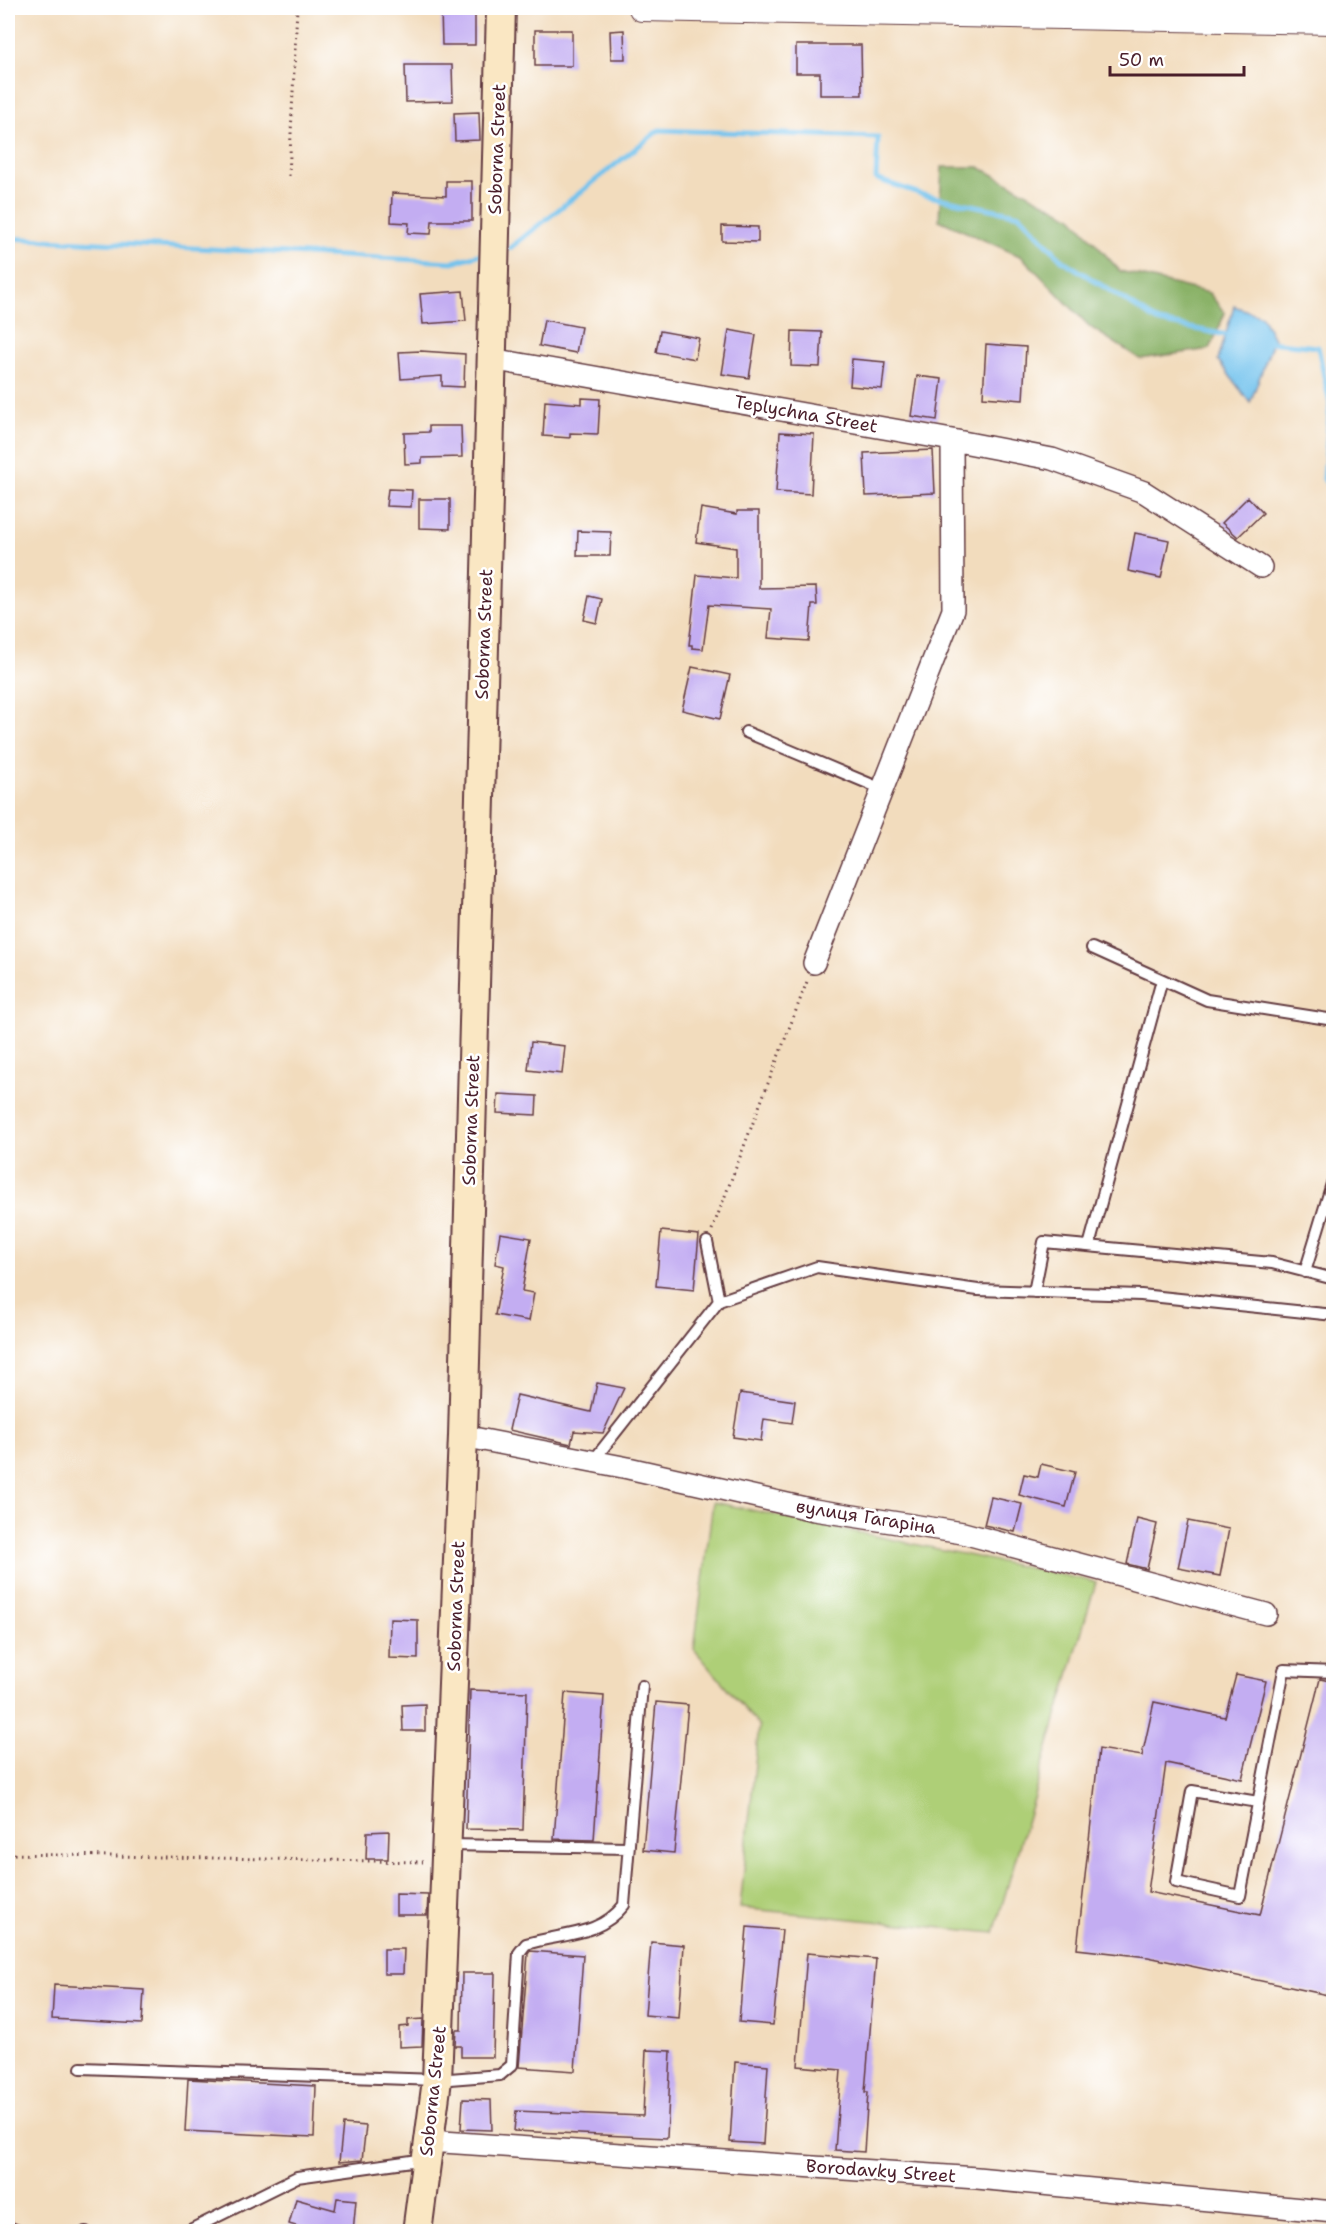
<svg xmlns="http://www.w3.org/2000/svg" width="1341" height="2239" viewBox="0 0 1341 2239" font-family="'Shantell Sans',sans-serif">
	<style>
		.green { fill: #aecf77; stroke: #7c7751; stroke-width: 1.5 }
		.forest { fill: #8ab268; stroke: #6a684a; stroke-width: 1.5 }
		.water { fill: #72c2ed; stroke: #5e708c; stroke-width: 1.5 }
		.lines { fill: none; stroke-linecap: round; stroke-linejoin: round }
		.stream { stroke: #72c2ed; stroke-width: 5 }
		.building { fill: #c3adf2 }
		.service-casing { stroke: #633b41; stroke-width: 14 }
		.minor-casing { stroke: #633b41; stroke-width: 24 }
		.tertiary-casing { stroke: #633b41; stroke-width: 28 }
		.secondary-casing { stroke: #633b41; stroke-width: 32 }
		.path { stroke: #633b41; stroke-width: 3; stroke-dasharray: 1.5 4.5; stroke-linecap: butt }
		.service { stroke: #fff; stroke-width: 10 }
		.minor { stroke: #fff; stroke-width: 21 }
		.tertiary { stroke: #fff; stroke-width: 26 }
		.secondary { stroke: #fae7c3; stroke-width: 28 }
		.labels { text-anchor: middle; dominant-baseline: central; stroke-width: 5; stroke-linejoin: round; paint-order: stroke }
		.street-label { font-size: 18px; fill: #4a1f2b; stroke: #fff }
	</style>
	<rect width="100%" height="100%" fill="#fff"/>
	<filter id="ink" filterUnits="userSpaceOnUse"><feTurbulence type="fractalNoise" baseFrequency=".0167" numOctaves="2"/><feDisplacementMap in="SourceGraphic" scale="12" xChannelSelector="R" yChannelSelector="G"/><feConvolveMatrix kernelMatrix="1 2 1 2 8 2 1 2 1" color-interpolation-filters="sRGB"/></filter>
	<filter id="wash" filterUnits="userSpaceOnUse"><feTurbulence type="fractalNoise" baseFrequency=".008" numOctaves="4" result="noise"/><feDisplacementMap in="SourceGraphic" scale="24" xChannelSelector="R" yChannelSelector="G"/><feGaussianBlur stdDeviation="1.35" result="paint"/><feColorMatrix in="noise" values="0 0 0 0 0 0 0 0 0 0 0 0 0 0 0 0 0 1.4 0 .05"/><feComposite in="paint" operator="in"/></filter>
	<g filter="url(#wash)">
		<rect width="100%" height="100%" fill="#f2dcbd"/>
		<!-- green -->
		<path class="green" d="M713 1502 1096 1582 994 1933 740 1908 759 1726 694 1649Z"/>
		<!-- forest -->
		<path class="forest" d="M942 167H979L1072 217 1120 271 1209 293 1225 313 1210 349 1140 359 1090 327 1022 257 939 220Z"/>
		<!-- water -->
		<path class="water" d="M1234 306 1262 316 1274 339 1250 403 1218 360Z"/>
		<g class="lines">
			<!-- stream -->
			<path class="stream" d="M8 238 453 262 478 255
				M510 248 659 130 878 137 876 179 924 195 1020 215 1062 260 1159 322 1232 336
				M1268 342 1318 347 1330 404 1324 479 1334 494"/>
		</g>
		<g id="blocks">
			<!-- building -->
			<path class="building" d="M441 10H475V45H442Z
				M535 30H572V66H535Z
				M624 30 625 59H611L610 31Z
				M796 45H861L862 95H820V73H796Z
				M405 65H452L453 101 406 102Z
				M479 112 480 140 455 141 454 113Z
				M446 181H472V221H432L431 234 408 233 409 223 391 222 392 193 446 196Z
				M722 226 758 227V242L722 241Z
				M463 291 466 321 423 324 420 294Z
				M544 320 581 327 576 353 539 346Z
				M729 330 756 335 749 378 722 374Z
				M660 331 699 338 695 359 656 352Z
				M792 331 822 332 820 367 791 366Z
				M986 344 1026 347 1023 400 983 397Z
				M421 351 465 354 464 387 442 386V376L401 379 399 352Z
				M852 359 885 362 882 389 850 386Z
				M917 376 942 379 937 420 911 416Z
				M582 398 600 399 598 434 570 433V438L543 436 545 401 582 404Z
				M429 426H461L462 457 422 458V463L405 464 404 433 429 432Z
				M780 432 814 434 811 494 776 492Z
				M933 450 935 493 866 496 864 453Z
				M388 489 412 490 411 507 386 506Z
				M1248 497 1263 513 1238 537 1222 523Z
				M419 499H450V529L419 528Z
				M701 508 737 514V511H759V588L816 587 817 605H812L809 641 768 638 771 609 709 605 703 649 692 648V645H689L697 575 736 578V548L696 542Z
				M578 531 611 532 610 556H577Z
				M1135 533 1169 540 1161 578 1128 571Z
				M589 596 602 599 597 623 584 620Z
				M692 667 730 675 720 719 682 710Z
				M531 1042 565 1046 562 1074 528 1070Z
				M498 1094 537 1096 536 1115 497 1113Z
				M661 1231 699 1235 694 1290 656 1286Z
				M500 1233 531 1238 522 1291 534 1293 529 1321 495 1315 504 1266 495 1264Z
				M597 1383 624 1388 603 1433 574 1431 571 1444 509 1430 517 1395 591 1412Z
				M740 1393 795 1401 792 1423 764 1419 761 1441 733 1437Z
				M1041 1464 1075 1472 1066 1507 1019 1495 1024 1474 1038 1477Z
				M991 1497 1022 1504 1015 1532 984 1525Z
				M1137 1519 1157 1524 1147 1569 1127 1564Z
				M1188 1521 1229 1529 1220 1576 1178 1568Z
				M390 1619 418 1620V1659L389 1658Z
				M1236 1675 1266 1681 1242 1779 1166 1763 1148 1892 1260 1915 1320 1679 1334 1682V1969L1328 1995 1148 1957 1077 1949 1099 1749 1142 1756 1154 1702 1225 1717Z
				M470 1690 527 1692 523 1830 466 1829Z
				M565 1693 604 1696 594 1840 554 1839Z
				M656 1702 688 1705 674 1853 643 1850Z
				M425 1704V1731H403L402 1705Z
				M389 1831 388 1859H366L367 1832Z
				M396 1894 428 1895 427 1915H396Z
				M747 1927 782 1930 773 2025 739 2022Z
				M651 1942 684 1945 679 2018 645 2015Z
				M384 1949H404L403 1974H384Z
				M530 1951 583 1955 575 2071 519 2067 528 1954Z
				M807 1953 876 1959 865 2092H868L864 2152 835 2150 841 2070 798 2066Z
				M462 1973H495L493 2057H461V2046H455L456 2030H461Z
				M54 1985 144 1990 142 2024 52 2019Z
				M423 2019 422 2046 399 2047V2027L408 2026V2020Z
				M646 2050 671 2051 667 2138 514 2131 516 2111 643 2116Z
				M735 2062 768 2065 763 2144 730 2142Z
				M188 2079 316 2086 314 2137 185 2131Z
				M463 2099 491 2100 492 2130 461 2129Z
				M343 2124 366 2126 362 2160 339 2162Z
				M337 2198 356 2200 353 2232H316L289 2224 296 2199 335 2210Z"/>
		</g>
	</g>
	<g filter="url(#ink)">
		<use href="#blocks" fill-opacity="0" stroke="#633b41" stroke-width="1.5"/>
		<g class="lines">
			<!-- service casing -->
			<g class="service-casing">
				<path id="service" d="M746 732 882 789
					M1092 948 1207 1000 1334 1020
					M1089 1246 1162 980
					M1305 1272 1334 1177
					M1034 1292 1044 1242 1272 1263 1334 1279
					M719 1301 817 1267 978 1290 1141 1295 1334 1315
					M593 1461 719 1301 707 1242
					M1258 1802 1192 1791 1176 1882 1240 1896 1284 1670 1334 1672
					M449 1845 628 1848
					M81 2068 437 2080 500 2075 512 2065 519 1953 526 1944C562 1933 599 1937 624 1905L642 1686
					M8 2227 21 2232
					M85 2232H86
					M186 2232 297 2177 426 2159"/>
			</g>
			<!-- minor casing -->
			<g class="minor-casing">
				<path id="minor" d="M491 359 952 440 953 610 814 963
					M952 440 1052 459 1144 492 1261 567
					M463 1436 628 1468 814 1510 963 1533 1266 1614
					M428 2141 977 2178 1334 2212"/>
			</g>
			<!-- tertiary casing -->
			<g class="tertiary-casing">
				<path id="tertiary" d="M642 8 1334 21"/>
			</g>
			<!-- secondary casing -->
			<g class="secondary-casing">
				<path id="secondary" d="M417 2232 437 2080 463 1436 501 8"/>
			</g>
			<!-- path -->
			<path class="path" d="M289 176 297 8
				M712 1230 808 979
				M8 1854 423 1862"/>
			<!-- service -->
			<use href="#service" class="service"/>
			<!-- minor -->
			<use href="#minor" class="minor"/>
			<!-- tertiary -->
			<use href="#tertiary" class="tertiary"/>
			<!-- secondary -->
			<use href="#secondary" class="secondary"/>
		</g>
	</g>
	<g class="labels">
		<!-- street labels -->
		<g class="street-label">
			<text transform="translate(497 149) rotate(-88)">Soborna Street</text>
			<text transform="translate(806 414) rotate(10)">Teplychna Street</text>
			<text transform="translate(484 634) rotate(-88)">Soborna Street</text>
			<text transform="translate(471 1120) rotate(-88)">Soborna Street</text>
			<text transform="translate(866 1517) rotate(9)">вулиця Гагаріна</text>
			<text transform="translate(456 1606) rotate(-88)">Soborna Street</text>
			<text transform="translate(433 2091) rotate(-84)">Soborna Street</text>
			<text transform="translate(881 2171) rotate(4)">Borodavky Street</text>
		</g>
	</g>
	<!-- margin -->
	<rect width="1341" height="2239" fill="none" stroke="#fff" stroke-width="30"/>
	<!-- scale -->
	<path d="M1110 66v9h134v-9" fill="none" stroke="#4a1f2b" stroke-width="3"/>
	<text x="1119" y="66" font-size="18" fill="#4a1f2b" stroke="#ffffff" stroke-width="4.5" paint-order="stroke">50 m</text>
</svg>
